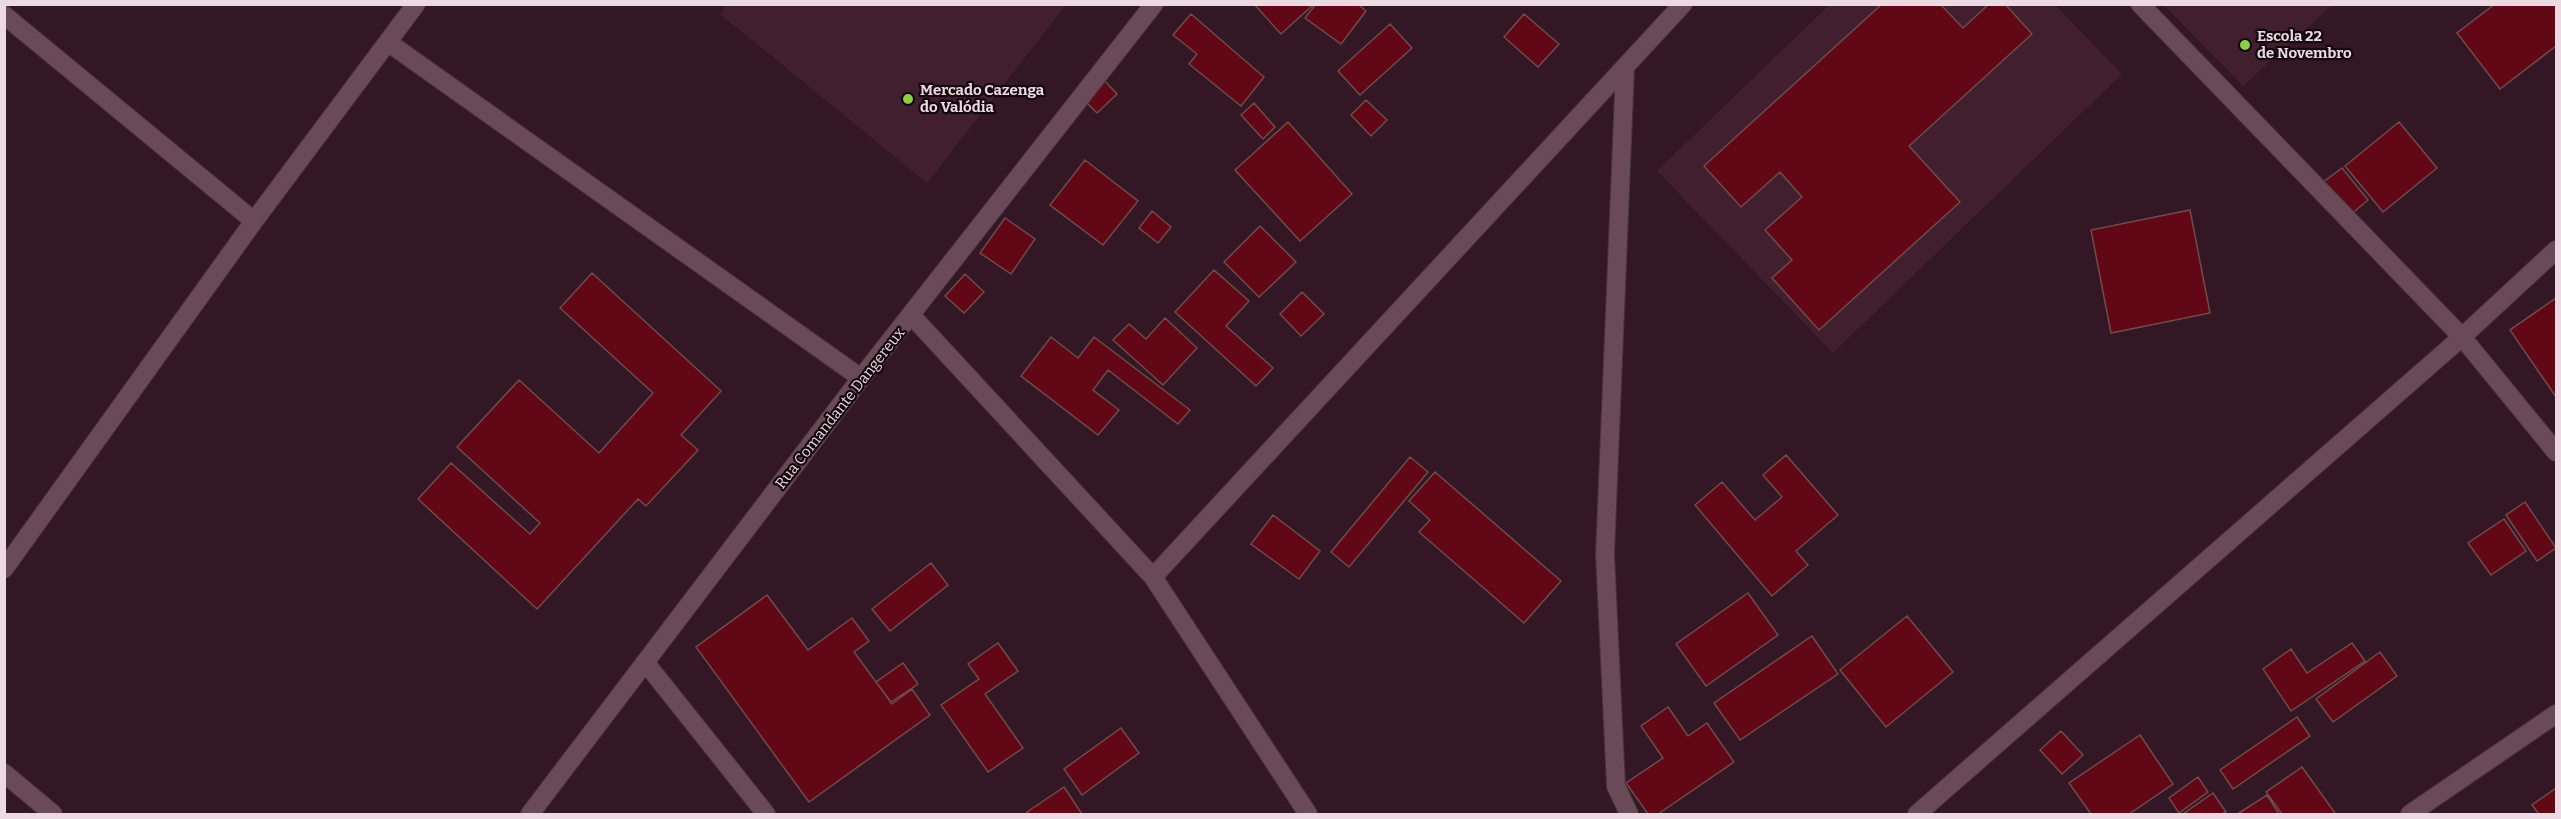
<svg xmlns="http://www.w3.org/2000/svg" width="2561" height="819" viewBox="0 0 2561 819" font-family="Bitter,serif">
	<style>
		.built { fill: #411f2f }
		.building { fill: #620716; stroke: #6f4c4b; stroke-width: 1.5 }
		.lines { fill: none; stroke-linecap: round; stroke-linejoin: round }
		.lane-casing { stroke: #48323c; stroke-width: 20 }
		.street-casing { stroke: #48323c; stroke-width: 20 }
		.lane { stroke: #6a4a57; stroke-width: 18 }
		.street { stroke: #6a4a57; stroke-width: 18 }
		.poi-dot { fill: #8cce45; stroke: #13070c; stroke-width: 2 }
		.labels { text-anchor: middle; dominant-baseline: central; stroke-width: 4.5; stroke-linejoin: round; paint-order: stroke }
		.poi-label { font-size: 15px; font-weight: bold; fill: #edd9e1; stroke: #13070c; text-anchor: start }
		.street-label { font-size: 15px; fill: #edd9e1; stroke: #13070c }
	</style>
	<rect width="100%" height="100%" fill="#331724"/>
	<!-- built -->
	<path class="built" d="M727 5V4L1066 5 927 183 720 14Z
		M1829 5H2055L2122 74 1833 353 1657 171Z
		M2164 5H2332L2243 86Z"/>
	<!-- building -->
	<path class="building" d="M1254 4H1314L1281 34Z
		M1316 4H1358L1366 11 1341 44 1305 18Z
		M1882 4H1944L1942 6 1963 28 1989 4H2005L2032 34 1909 146 1960 202 1819 330 1772 278 1792 260 1765 230 1802 197 1780 172 1741 207 1704 166Z
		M2495 4H2556V46L2500 89 2457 33Z
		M1191 14 1264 77 1241 106 1189 64 1197 54 1173 35Z
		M1524 14 1559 44 1538 67 1504 37Z
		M1390 24 1412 48 1360 95 1338 71Z
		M1102 78 1117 94 1097 113 1082 98Z
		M1366 100 1387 120 1371 136 1351 115Z
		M1254 103 1275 127 1263 139 1241 115Z
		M1288 122 1352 194 1300 241 1235 170Z
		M2399 122 2437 168 2383 212 2345 166Z
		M1085 160 1138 201 1103 245 1050 205Z
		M2342 168 2368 200 2349 216 2322 183Z
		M2190 210 2210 313 2111 333 2091 230Z
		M1152 211 1171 227 1158 243 1139 228Z
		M1005 218 1035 239 1011 274 980 253Z
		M1260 226 1296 262 1259 297 1224 262Z
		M1214 270 1249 301 1226 326 1273 368 1256 386 1175 312Z
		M592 273 721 391 681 435 698 450 646 506 638 499 537 609 418 499 451 463 530 534 540 523 457 447 519 380 599 453 653 393 560 308Z
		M965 274 984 292 964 313 945 296Z
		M1302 292 1324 314 1301 336 1280 314Z
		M2556 298V397L2510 330Z
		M1165 318 1197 348 1163 385 1113 340 1129 324 1146 339Z
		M1051 337 1078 358 1094 337 1190 410 1178 424 1108 370 1093 390 1119 410 1098 435 1021 376Z
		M1786 455 1838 515 1796 551 1808 565 1772 596 1695 505 1722 482 1755 520 1782 497 1763 475Z
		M1410 457 1428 472 1349 567 1331 552Z
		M1435 472 1561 581 1524 623 1419 532 1430 520 1409 501Z
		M2525 502 2556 548 2537 561 2506 515Z
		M1273 515 1320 551 1299 579 1251 544Z
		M2504 519 2526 551 2491 575 2468 543Z
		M931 563 948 585 890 631 872 609Z
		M1748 593 1778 635 1706 686 1676 644Z
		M767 595 808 650 852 618 869 641 854 652 892 704 912 689 930 715 809 802 696 647Z
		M1907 616 1953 672 1886 727 1840 670Z
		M1812 636 1838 674 1740 740 1714 703Z
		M998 643 1018 671 985 694 1023 748 988 772 941 705 979 679 968 664Z
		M2352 643 2365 661 2291 711 2263 669 2291 649 2307 673Z
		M2380 652 2397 676 2333 722 2316 699Z
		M903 663 918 684 891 702 876 682Z
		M1668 707 1688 736 1707 723 1734 762 1658 814H1648L1626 783 1663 758 1641 726Z
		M2297 717 2310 736 2233 789 2220 770Z
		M1121 728 1139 753 1082 795 1064 769Z
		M2061 731 2083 755 2062 774 2040 750Z
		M2140 735 2173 784 2129 814H2091L2069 783Z
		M2302 767 2335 813 2333 814H2282L2266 792Z
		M2198 777 2208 792 2179 813 2169 798Z
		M1064 787 1082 814H1029L1027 812Z
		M2556 788V814H2539L2532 805Z
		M2213 793 2226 812 2222 814H2183Z
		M2267 795 2279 814H2240L2239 813Z"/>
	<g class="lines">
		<!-- lane casing -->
		<g class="lane-casing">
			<path id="lane" d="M911 315 1153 577 1308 814
				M1153 577 1683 4"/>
		</g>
		<!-- street casing -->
		<g class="street-casing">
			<path id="street" d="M2140 4 2462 337 2556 452
				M4 15 254 221
				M389 43 861 378
				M1625 69 1605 554 1616 786 1629 814
				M4 569 254 221 416 4
				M645 662 766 814
				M4 773 53 814
				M530 814 861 378 1154 4
				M1917 814 2462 337 2556 250
				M2410 814 2556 714"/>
		</g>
		<!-- lane -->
		<use href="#lane" class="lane"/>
		<!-- street -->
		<use href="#street" class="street"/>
	</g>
	<!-- markers -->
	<g class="poi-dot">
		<circle cx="2245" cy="45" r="6"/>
		<circle cx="908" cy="99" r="6"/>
	</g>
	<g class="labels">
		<!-- poi labels -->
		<g class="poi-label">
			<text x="2257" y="36">Escola 22<tspan x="2257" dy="17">de Novembro</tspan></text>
			<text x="920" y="90">Mercado Cazenga<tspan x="920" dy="17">do Valódia</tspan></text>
		</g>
		<!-- street labels -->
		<g class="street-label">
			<text transform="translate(840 408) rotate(-52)">Rua Comandante Dangereux</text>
		</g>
	</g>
	<!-- border -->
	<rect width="2561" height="819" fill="none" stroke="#edd9e1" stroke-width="12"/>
</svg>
